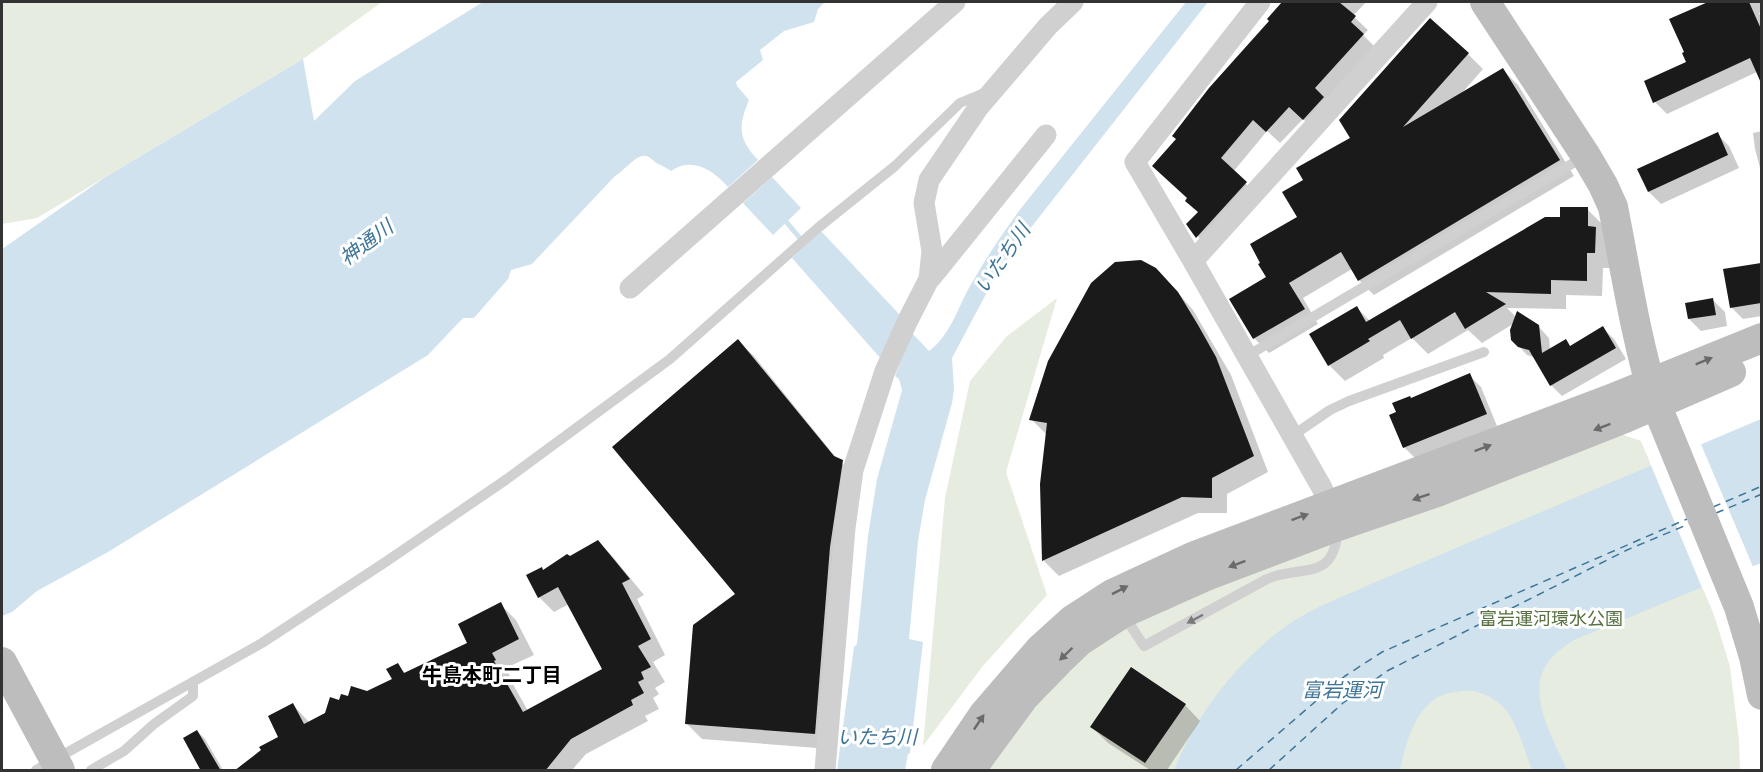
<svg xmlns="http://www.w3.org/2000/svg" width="1763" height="772" viewBox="0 0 1763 772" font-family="Quicksand,'Noto Sans JP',sans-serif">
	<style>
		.green { fill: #e6ecdf }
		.water { fill: #cfe2ee }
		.pier { fill: #fff }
		.shadow { fill: #0003 }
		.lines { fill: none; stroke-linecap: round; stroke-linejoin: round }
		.stream { stroke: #cfe2ee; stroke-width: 5 }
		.ferry { stroke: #3f7597; stroke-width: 1.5; stroke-dasharray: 8 6; stroke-linecap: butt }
		.building { fill: #1a1a1a }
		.lane { stroke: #d0d0d0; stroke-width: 10 }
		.street { stroke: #d0d0d0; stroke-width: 21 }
		.secondary { stroke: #bdbdbd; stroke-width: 30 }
		.secondary-bridge { stroke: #bdbdbd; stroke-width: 30 }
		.oneway { fill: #6a6a6a }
		.oneway2 { fill: #7a7a7a }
		.labels { text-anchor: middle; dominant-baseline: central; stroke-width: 6; stroke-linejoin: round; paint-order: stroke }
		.park-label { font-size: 18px; fill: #56703f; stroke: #fff }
		.water-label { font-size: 20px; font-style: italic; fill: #3f7597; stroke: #fff }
		.neighbourhood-label { font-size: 20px; font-weight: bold; fill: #000; stroke: #fff }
	</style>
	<rect width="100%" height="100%" fill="#fff"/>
	<!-- green -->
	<path class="green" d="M2 2H382L303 59 37 218 2 224Z
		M1057 298 1006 472 1047 595 982 667 923 746 945 498 970 381 1006 337Z
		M1615 432 1641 441 1714 615 1725 650 1730 667 1739 740 1740 770H986L1002 745 1068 669 1113 633 1192 593Z"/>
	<!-- water -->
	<path class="water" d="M483 2H825L818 9 814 22 784 31 760 50 763 60 736 82 737 86 749 100C738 126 738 139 758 160L728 187C714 171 692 156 671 171 667 168 663 166 658 164 654 162 651 157 646 156 637 153 624 171 615 176L532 264 511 270 508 279 474 318H463L428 355 108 552 37 591 12 612 2 616V249L104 178 303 59 314 121 355 81Z
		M1186 2H1208L1022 239 994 279 952 358 954 390 952 403 925 500 918 541 909 639 923 642 910 753 908 754 905 770H837L854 647 857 644 868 536 877 479 902 390 899 379 895 376 912 333 929 351C951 336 959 303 973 281 988 255 1004 231 1022 207Z
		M772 177 801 208 773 235 743 203Z
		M821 231 899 314 882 360 792 258Z
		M1761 419V563L1574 640C1565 646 1556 652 1549 661 1524 692 1554 740 1567 770H1532C1525 753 1517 721 1504 708 1494 697 1478 689 1463 691 1457 692 1450 692 1445 694 1415 704 1406 744 1400 770H1174C1197 713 1238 660 1289 624 1314 607 1344 596 1371 584Z"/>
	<!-- pier -->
	<path class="pier" d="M1700 442 1754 569 1703 590 1650 463Z"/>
	<!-- shadow -->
	<path class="shadow" d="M1284 2H1366L1353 16 1368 30 1363 35 1376 48 1317 132 1303 119 1280 143 1267 131 1233 172 1259 196 1210 250 1188 225 1199 213 1189 199 1178 140 1271 21 1269 19Z
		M1711 2H1762V12L1759 13 1762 18V74L1759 71 1667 114 1655 102 1688 63 1686 52 1671 20Z
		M1468 54 1483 69 1461 94 1503 70 1518 85 1574 176 1374 295 1359 280 1352 269 1303 298 1318 324 1269 353 1254 338 1268 278 1299 218 1305 180 1352 138Z
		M1762 131V176L1755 149 1753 133Z
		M1717 134 1729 146 1739 168 1661 204 1649 192 1639 170Z
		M1587 209 1603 225V236L1611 244 1610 268H1603L1602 296 1566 295V309L1507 308 1516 317 1538 326 1549 338 1550 349 1565 341 1571 347 1603 328 1614 339 1626 359 1562 396 1551 385 1536 358 1527 355 1516 343 1513 324 1482 343 1468 330 1428 354 1412 338 1383 355 1384 358 1345 381 1329 365 1357 308 1370 321 1561 218Z
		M1762 264V316L1743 319 1731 307 1725 270Z
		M1172 286 1193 310 1231 375 1268 472 1227 494V513H1198L1059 576 1044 561 1042 484 1047 435 1031 419Z
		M1713 300 1725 312 1727 326 1701 331 1689 319Z
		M738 341 754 356 838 460 858 477 830 749 702 739 686 723 738 595Z
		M1469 375 1481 387 1497 426 1416 459 1404 447 1398 413 1411 399Z
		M598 542 613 557 644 595 637 599 665 655 653 662 665 682 655 688 659 694 653 698 659 709 645 716 648 721 586 754 572 770H245L280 738 293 705 310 723 326 714 349 698 367 693 394 680 397 665 406 674 469 643 500 604 516 620 534 655 506 668 510 676 509 677 528 711 604 670 569 604 554 612 539 597 544 571Z
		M1185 705 1200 721 1167 770H1150L1108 743 1092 727Z
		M197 731 205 739 223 770H203Z"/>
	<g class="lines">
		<!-- stream -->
		<path class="stream" d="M783 218 804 243"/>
		<!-- ferry -->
		<path class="ferry" d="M1713 507 1762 486
			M1716 513 1762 494
			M1236 770 1345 676 1382 652 1687 519
			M1269 770 1343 703 1387 671 1627 550 1689 524"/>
	</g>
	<!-- building -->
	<path class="building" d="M1282 2H1339L1356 16 1351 22 1364 34 1315 88 1324 97 1303 120 1289 107 1266 132 1253 120 1221 158 1247 182 1196 238 1186 224 1198 212 1185 201 1187 198 1152 166 1176 139 1172 136 1209 88 1269 21 1267 19Z
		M1708 2H1749L1761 29V83L1750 58 1653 103 1644 81 1686 62 1682 53 1684 52 1669 19Z
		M1430 18 1469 53 1403 127 1503 68 1560 160 1358 281 1341 252 1289 283 1305 309 1253 339 1229 299 1266 277 1258 264 1260 263 1250 244 1297 217 1282 192 1303 180 1296 168 1350 138 1339 120Z
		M1718 132 1728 155 1648 192 1637 169Z
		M1560 207H1588V226L1596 227 1595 253H1587V281L1551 280V294L1486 292 1506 304 1465 329 1455 312 1411 339 1400 320 1368 339 1370 341 1328 366 1309 334 1357 306 1366 322 1545 217H1560Z
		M1141 260 1156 268 1178 292 1198 325 1216 357 1254 456 1212 478V498L1182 497 1042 561 1040 484 1047 423 1029 420 1048 361 1091 283 1115 262Z
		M1761 263V303L1730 308 1723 269Z
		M1713 298 1716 315 1688 319 1685 303Z
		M1517 311 1539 325 1542 353 1566 339 1570 346 1603 326 1616 348 1550 386 1529 350 1518 347 1511 340 1510 330Z
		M738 339 834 456 843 460 830 547 815 734 685 724 693 625 735 594 612 447Z
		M1470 373 1487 414 1403 448 1389 415 1396 412 1392 403 1410 396 1411 398Z
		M598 540 630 579 622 583 651 639 638 646 651 667 641 672 644 679 638 682 644 693 631 700 633 705 571 739 545 771H234L261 750 259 747 278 737 268 716 293 703 304 724 325 713 330 697 339 700 341 694 348 696 351 686 367 691 392 679 386 669 398 663 404 673 467 643 458 624 501 602 519 639 492 653 496 660 494 661 523 712 602 669 558 587 538 598 526 575 542 567 543 570 567 554 570 556Z
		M1131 667 1186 704 1145 763 1090 727Z
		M197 730 221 771H201L183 738Z"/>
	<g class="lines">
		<!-- lane -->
		<path class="lane" d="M1247 356 1585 156
			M1292 436 1330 410 1349 401 1484 352
			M1123 614 1144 646 1267 579C1302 564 1334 583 1338 529
			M36 770 262 643 387 561 507 479 670 359 819 227 895 166 960 103 984 93
			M91 770 124 751 154 724 193 696V682"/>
		<!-- street -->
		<path class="street" d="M1193 261 1135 162 1260 2
			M930 279 1046 135
			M630 288 955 2
			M1335 517 1322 488 1193 261 1427 2
			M825 770 845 528 853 470 885 371 907 322 929 279 932 251 924 203 929 180 978 108 1048 26 1073 2"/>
		<!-- secondary -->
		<path class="secondary" d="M1485 2 1586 156 1603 185 1613 207C1626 273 1636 340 1656 404L1739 607 1754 657 1762 695
			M977 761 1024 697 1059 661 1080 641 1123 613 1206 576 1338 526 1437 492 1625 418 1731 372
			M946 770 984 714 1040 649 1072 620 1112 594 1192 557 1616 397 1762 338"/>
		<!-- secondary-bridge -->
		<path class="secondary-bridge" d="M2 662 60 770"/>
	</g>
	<!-- one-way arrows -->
	<defs><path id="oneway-solid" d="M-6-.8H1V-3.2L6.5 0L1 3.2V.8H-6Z" transform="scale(1.5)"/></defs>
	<g class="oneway">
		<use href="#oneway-solid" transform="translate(1704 361) rotate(-22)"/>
		<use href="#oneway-solid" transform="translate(1602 427) rotate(159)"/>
		<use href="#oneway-solid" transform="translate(1483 448) rotate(-21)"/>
		<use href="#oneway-solid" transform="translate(1421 497) rotate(161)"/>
		<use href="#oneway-solid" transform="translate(1300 517) rotate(-20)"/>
		<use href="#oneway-solid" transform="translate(1237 564) rotate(159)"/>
		<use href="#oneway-solid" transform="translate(1120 590) rotate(-27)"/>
		<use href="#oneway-solid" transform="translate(1066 654) rotate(136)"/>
		<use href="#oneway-solid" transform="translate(979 722) rotate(-56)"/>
	</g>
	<use class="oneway2" href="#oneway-solid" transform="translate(1195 619) rotate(152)"/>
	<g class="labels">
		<!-- park labels -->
		<g class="park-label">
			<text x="1551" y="618">富岩運河環水公園</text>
		</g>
		<!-- water labels -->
		<g class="water-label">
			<text transform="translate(366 242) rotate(-37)">神通川</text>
			<text transform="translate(1002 258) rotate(-55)">いたち川</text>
			<text x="1342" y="689">富岩運河</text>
			<text x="877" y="736">いたち川</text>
		</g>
		<!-- neighbourhood labels -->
		<g class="neighbourhood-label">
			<text x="492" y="674">牛島本町二丁目</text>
		</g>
	</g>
	<!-- border -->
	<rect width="1763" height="772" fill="none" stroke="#333333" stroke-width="6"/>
</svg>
